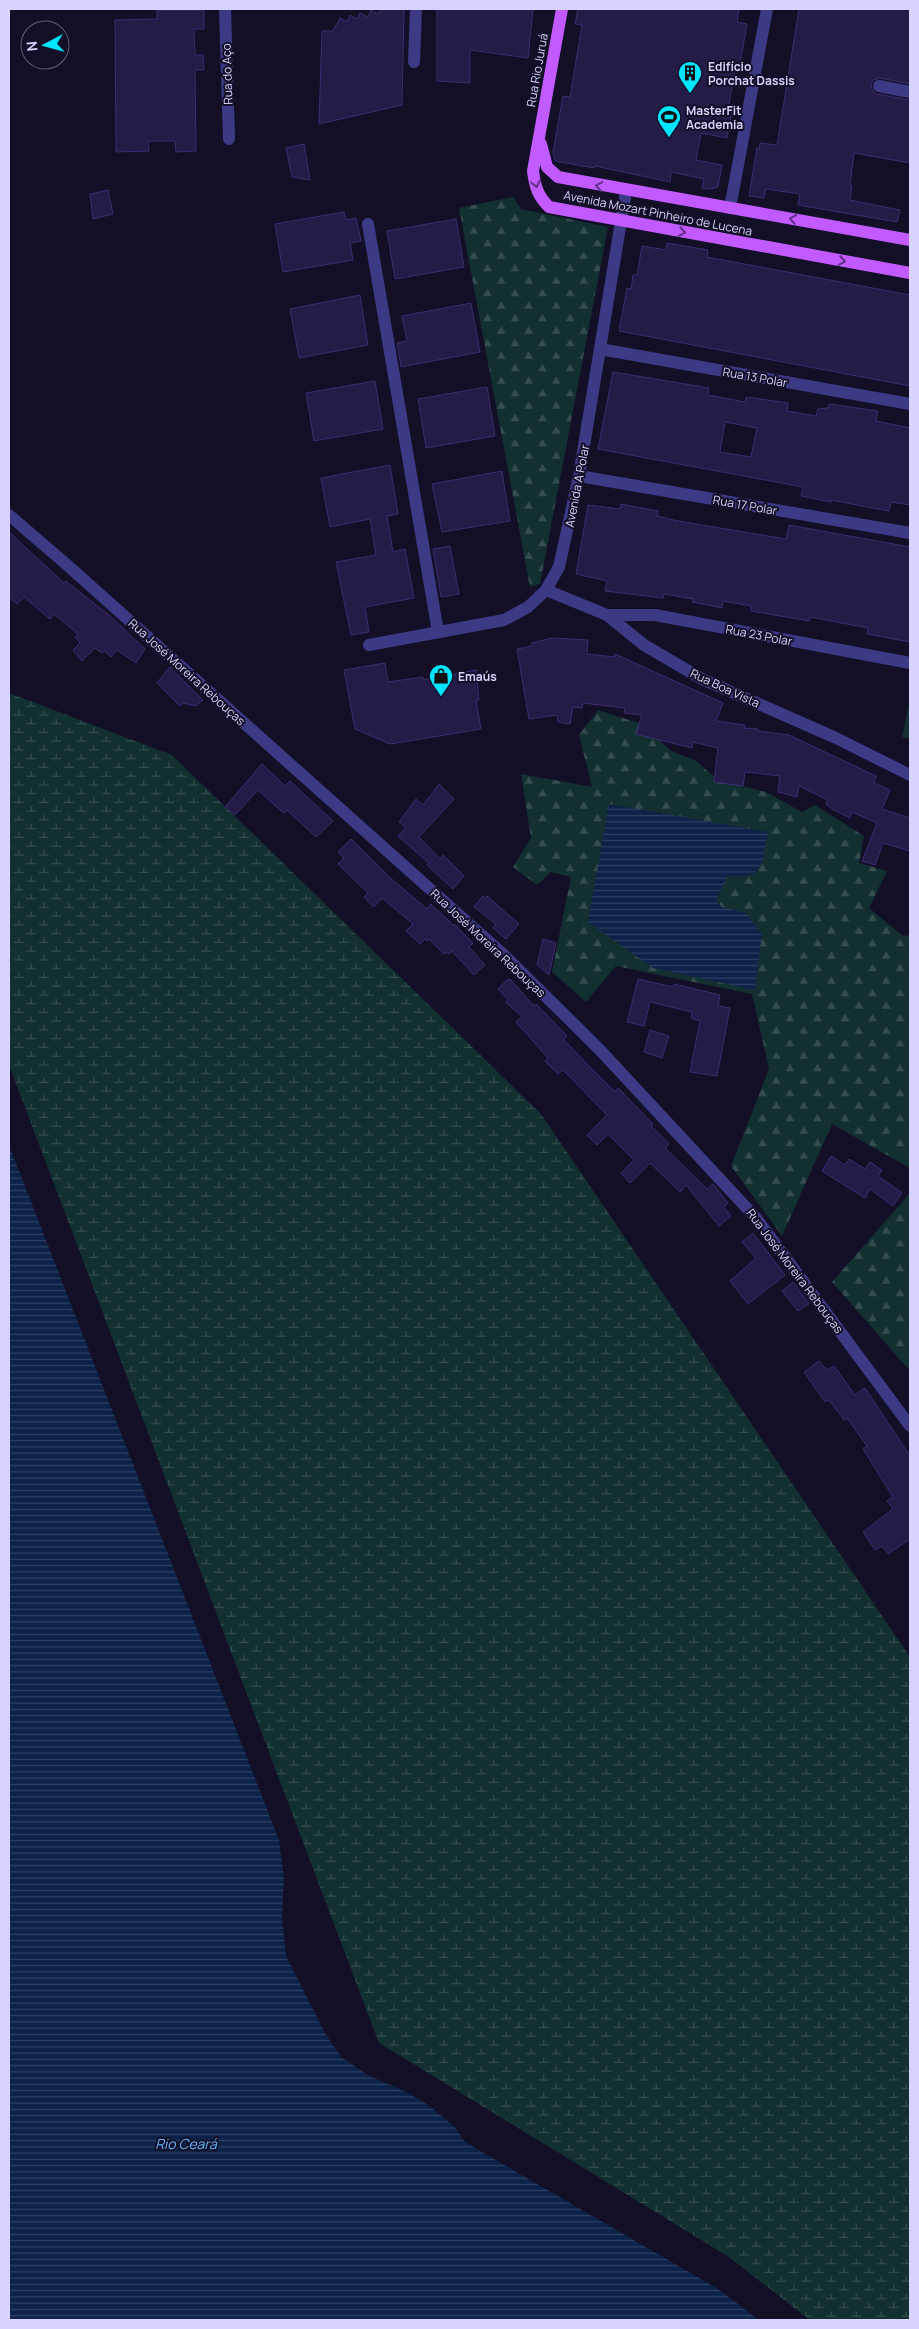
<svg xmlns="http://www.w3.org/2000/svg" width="919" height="2329" viewBox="0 0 919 2329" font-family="Manrope,sans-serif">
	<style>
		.forest { fill: url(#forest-firs) }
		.wetland { fill: url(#wetland-marsh) }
		.park { fill: #12302f }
		.water { fill: url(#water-rules) }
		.building { fill: #241b47; stroke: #3b2d73; fill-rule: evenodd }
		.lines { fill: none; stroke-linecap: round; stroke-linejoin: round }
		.minor { stroke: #3d3a85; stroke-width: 12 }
		.major { stroke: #c25bff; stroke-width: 12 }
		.oneway { stroke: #623188 }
		.labels { text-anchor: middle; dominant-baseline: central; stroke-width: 4; stroke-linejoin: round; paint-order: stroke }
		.poi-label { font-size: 12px; font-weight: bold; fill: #d9d4ff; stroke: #130f26; text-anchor: start }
		.street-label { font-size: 12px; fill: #d9d4ff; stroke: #130f26 }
		.water-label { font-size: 14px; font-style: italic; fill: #62b6ff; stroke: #130f26 }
	</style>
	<defs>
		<pattern id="forest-firs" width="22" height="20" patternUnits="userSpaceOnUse" patternTransform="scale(1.25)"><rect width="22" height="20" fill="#12302f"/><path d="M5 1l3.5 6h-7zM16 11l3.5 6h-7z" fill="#344d4e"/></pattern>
		<pattern id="wetland-marsh" width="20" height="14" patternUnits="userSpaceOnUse" patternTransform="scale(1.25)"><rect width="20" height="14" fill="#12302f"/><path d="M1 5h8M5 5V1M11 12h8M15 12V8" fill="none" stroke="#344d4e"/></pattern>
		<pattern id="water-rules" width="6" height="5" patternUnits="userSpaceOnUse" patternTransform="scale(1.25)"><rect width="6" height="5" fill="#0c2248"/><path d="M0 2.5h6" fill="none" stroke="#2f4163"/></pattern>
	</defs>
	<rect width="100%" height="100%" fill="#130f26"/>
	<!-- forest -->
	<path class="forest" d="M513 197 521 209 608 227 540 584 530 587 459 208Z
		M598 710 642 724 671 751 696 761 718 780 766 792 802 812 815 805 864 836 859 863 887 871 869 908 903 936 910 935V1168L832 1124 782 1236 731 1166 769 1069 752 994 616 966 586 1002 552 972 571 877 551 872 537 885 513 867 531 838 521 774 592 787 579 735Z
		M910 1193V1371L832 1282Z"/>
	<!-- wetland -->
	<path class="wetland" d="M9 693 172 755 541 1114 910 1657V2320H810L729 2257 379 2043 9 1065Z"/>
	<!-- park -->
	<path class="park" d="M910 700V739L902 737Z"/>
	<!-- water -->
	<path class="water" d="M609 804 768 832C761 864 766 880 727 876L716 901 722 907 746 913 762 934 755 990 653 968 588 922Z
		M9 1145 279 1840 284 1878 282 1918 286 1956 325 2033 341 2057 368 2075 408 2093 428 2105 455 2127 465 2142 718 2289 759 2320H9Z"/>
	<!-- building -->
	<path class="building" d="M381 9H404L402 105 319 124 322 31H333L340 18 347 22 350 15 357 19 360 13 368 17 371 10 378 14Z
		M437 9H533L528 58 470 50V83L437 81Z
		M578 9H739L737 22 747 24 740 64 736 63 729 104 733 105 727 138 701 133 696 160 722 165 718 187 712 189 702 188 704 179 671 172 670 182 595 166 594 168 555 161 553 152 563 96 570 97 582 25 575 24Z
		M799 9H910V84L880 78 873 80 871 85 873 92 877 94 910 100V163L854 153 850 185 852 186 850 200 900 210 897 222 798 205 800 194 766 189 764 198 749 196 757 148 759 149 760 143 777 145Z
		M157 10H204V29H194L195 55H203L204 70H195L196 151 176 152 175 141H148L149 151 116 152 115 20 157 19Z
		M304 144 310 180 292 177 286 148Z
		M108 190 113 214 93 219 90 194Z
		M344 212 346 220 356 218 361 241 350 243 353 260 283 272 275 224Z
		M456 219 464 267 395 279 387 231Z
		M667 243 708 250 707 257 910 295V386L619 331 627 288 631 289 633 275H637L642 246 666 250Z
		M360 295 368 345 299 358 290 309Z
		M471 303 480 352 401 367 397 343 407 341 402 316Z
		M613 372 709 388 708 395 745 402 746 397 788 403 787 411 816 416 818 409 828 408 829 404 878 411 876 421 910 428V505L891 502 889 511 831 500V502L801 496 803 487 598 449ZM725 422 757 428 751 457 720 452Z
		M375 381 383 429 314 441 306 393Z
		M487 387 495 436 426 448 418 399Z
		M390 465 398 514 387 516 393 552 405 549 414 598 365 607 369 632 351 635 336 562 376 555 370 519 330 527 321 478Z
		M502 471 510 521 442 532 432 484Z
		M621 504 658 511 657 516 678 521 786 539 789 525 910 547V642L867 634 868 628 810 617 809 621 751 611V606L723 601 722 608 693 602V599L664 594 663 598 605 591 607 581 576 574 588 505 620 509Z
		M9 532 64 583 66 581 110 616 145 649 136 663 117 650 111 657 105 651 102 653 95 648 82 661 73 650 80 643 75 637 78 634 54 614 50 619 24 597 17 604 9 597Z
		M450 546 459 594 441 597 433 549Z
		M552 638 588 640 587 654 615 657V654L723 703 716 721 745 725 744 728 758 729V731L789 735 876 776 874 783 890 790 882 809 910 818V851L883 843 875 865 862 861 877 823 852 812 850 818 832 809 826 804 828 800 799 786 797 797 778 792 780 776 745 772 743 786 714 782 718 748 693 742 692 748 636 734 642 715 624 713 625 708 583 703 582 708 573 707 570 724 558 722 557 715 529 719 517 649 532 646V643Z
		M385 663 388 682 423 677V680L476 670 479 700H476L481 729 390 744 355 729 344 670Z
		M170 667 203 700 196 706 183 703 180 706 157 683Z
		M262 764 285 786 290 781 333 821 316 837 287 810 285 813 280 810 258 790 235 815 225 807Z
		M439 784 454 799 419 837 440 859 443 855 464 876 453 889 427 865 429 863 398 836 406 827 399 822 416 799 423 805Z
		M351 839 388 876 427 909 431 904 453 925 454 924 473 943 469 947 485 965 474 975 452 951 449 954 446 952 444 954 429 939 427 941 425 939 420 944 406 931 413 924 382 898 374 907 364 897 368 893 338 864 344 858 338 852Z
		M483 896 485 898 487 896 519 924 506 939 493 928 496 924 474 907Z
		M543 939 556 943 549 975 537 965Z
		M508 979 511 980 534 1006 536 1004 567 1036 564 1040 591 1068 615 1092 618 1088 653 1124 651 1126 669 1144 665 1148 707 1189 713 1184 728 1203 724 1207 731 1216 719 1226 686 1185 680 1192 650 1163 630 1183 621 1173 634 1160 608 1134 597 1145 587 1135 607 1115 563 1070 558 1074 545 1061 548 1058 516 1022 522 1017 506 1002 508 1000 498 989Z
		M638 979 673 987 674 984 720 995 718 1006 730 1008 717 1076 690 1072 700 1021 691 1018 692 1012 650 1002 644 1026 627 1022Z
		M650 1030 669 1036 662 1058 644 1052Z
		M831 1156 845 1165 849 1159 865 1169 870 1162 882 1170 878 1176 902 1193 893 1206 870 1189 865 1198 822 1171Z
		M753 1233 785 1275 748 1304 730 1281 756 1258 742 1242Z
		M793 1282 809 1304 798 1311 782 1291Z
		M819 1361 827 1370 834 1366 855 1395 865 1388 910 1456V1539L888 1554 882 1546 875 1550 863 1532 893 1509 887 1501 893 1497 863 1449 867 1446 847 1418 844 1420 829 1400 825 1402 804 1372Z"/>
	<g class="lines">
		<!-- minor -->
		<path class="minor" d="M225 9 229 139
			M414 62 416 9
			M879 86 910 92
			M730 208 767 9
			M368 224 438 632
			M600 349 910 404
			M579 476 910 533
			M9 515 66 564 505 956 600 1050 756 1218 910 1426
			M546 590 607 615 644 645 702 679 836 738 910 775
			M607 615H655L910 663
			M369 645 504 620 528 607 546 590 559 567 579 476 626 191"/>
		<!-- major -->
		<path class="major" d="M562 9 533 171C535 187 538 196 549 207L910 273
			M541 144 547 167 558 177 910 240"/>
	</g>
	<!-- one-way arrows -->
	<defs><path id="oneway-chevron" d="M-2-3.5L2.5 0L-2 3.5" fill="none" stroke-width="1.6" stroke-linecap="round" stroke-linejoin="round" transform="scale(1.25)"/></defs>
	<g class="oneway">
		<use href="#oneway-chevron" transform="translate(536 184) rotate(77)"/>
		<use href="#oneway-chevron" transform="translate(599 186) rotate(-170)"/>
		<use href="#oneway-chevron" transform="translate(793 219) rotate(-170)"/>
		<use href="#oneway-chevron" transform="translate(682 232) rotate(10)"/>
		<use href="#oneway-chevron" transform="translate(842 261) rotate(10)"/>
	</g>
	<!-- icons -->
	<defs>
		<g id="building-pin" transform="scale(1.25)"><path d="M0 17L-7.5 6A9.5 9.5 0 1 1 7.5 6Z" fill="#00e5ff" stroke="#130f26"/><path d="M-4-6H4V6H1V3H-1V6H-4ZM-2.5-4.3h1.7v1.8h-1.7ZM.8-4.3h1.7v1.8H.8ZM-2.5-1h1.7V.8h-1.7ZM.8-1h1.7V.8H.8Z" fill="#111"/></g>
		<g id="stadium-pin" transform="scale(1.25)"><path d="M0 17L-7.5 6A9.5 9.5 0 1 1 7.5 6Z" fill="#00e5ff" stroke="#130f26"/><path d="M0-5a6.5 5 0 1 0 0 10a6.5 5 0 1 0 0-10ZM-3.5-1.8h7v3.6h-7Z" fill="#111"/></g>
		<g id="shop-pin" transform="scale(1.25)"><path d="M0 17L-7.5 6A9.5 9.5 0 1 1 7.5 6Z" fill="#00e5ff" stroke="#130f26"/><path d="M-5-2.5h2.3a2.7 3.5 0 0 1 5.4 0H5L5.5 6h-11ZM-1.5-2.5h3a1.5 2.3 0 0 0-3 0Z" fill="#111"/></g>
	</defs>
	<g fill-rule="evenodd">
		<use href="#building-pin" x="690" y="73"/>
		<use href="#stadium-pin" x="669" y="117"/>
		<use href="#shop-pin" x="441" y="676"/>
	</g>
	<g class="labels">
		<!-- poi labels -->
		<g class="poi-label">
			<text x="708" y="66">Edifício<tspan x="708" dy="14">Porchat Dassis</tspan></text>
			<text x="686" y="110">MasterFit<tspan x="686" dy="14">Academia</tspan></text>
			<text x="458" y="676">Emaús</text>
		</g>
		<!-- street labels -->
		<g class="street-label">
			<text transform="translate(537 70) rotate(-80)">Rua Rio Juruá</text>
			<text transform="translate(227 74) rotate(-92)">Rua do Aço</text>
			<text transform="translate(658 213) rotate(11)">Avenida Mozart Pinheiro de Lucena</text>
			<text transform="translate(755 377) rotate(10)">Rua 13 Polar</text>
			<text transform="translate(577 486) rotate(-79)">Avenida A Polar</text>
			<text transform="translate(745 505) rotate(10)">Rua 17 Polar</text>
			<text transform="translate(759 635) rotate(11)">Rua 23 Polar</text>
			<text transform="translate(187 672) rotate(42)">Rua José Moreira Rebouças</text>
			<text transform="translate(725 688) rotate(25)">Rua Boa Vista</text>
			<text transform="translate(488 943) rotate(43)">Rua José Moreira Rebouças</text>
			<text transform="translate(795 1271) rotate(53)">Rua José Moreira Rebouças</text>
		</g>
		<!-- water labels -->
		<g class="water-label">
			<text x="186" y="2143">Rio Ceará</text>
		</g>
	</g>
	<!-- border -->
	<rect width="919" height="2329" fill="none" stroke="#d9d4ff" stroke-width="20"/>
	<!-- north arrow -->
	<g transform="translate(45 45) rotate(264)"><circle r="24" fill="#130f26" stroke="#625e7d"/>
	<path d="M0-4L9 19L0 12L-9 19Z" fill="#00e5ff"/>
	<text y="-8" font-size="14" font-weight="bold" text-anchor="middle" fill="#d9d4ff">N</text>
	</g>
</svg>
